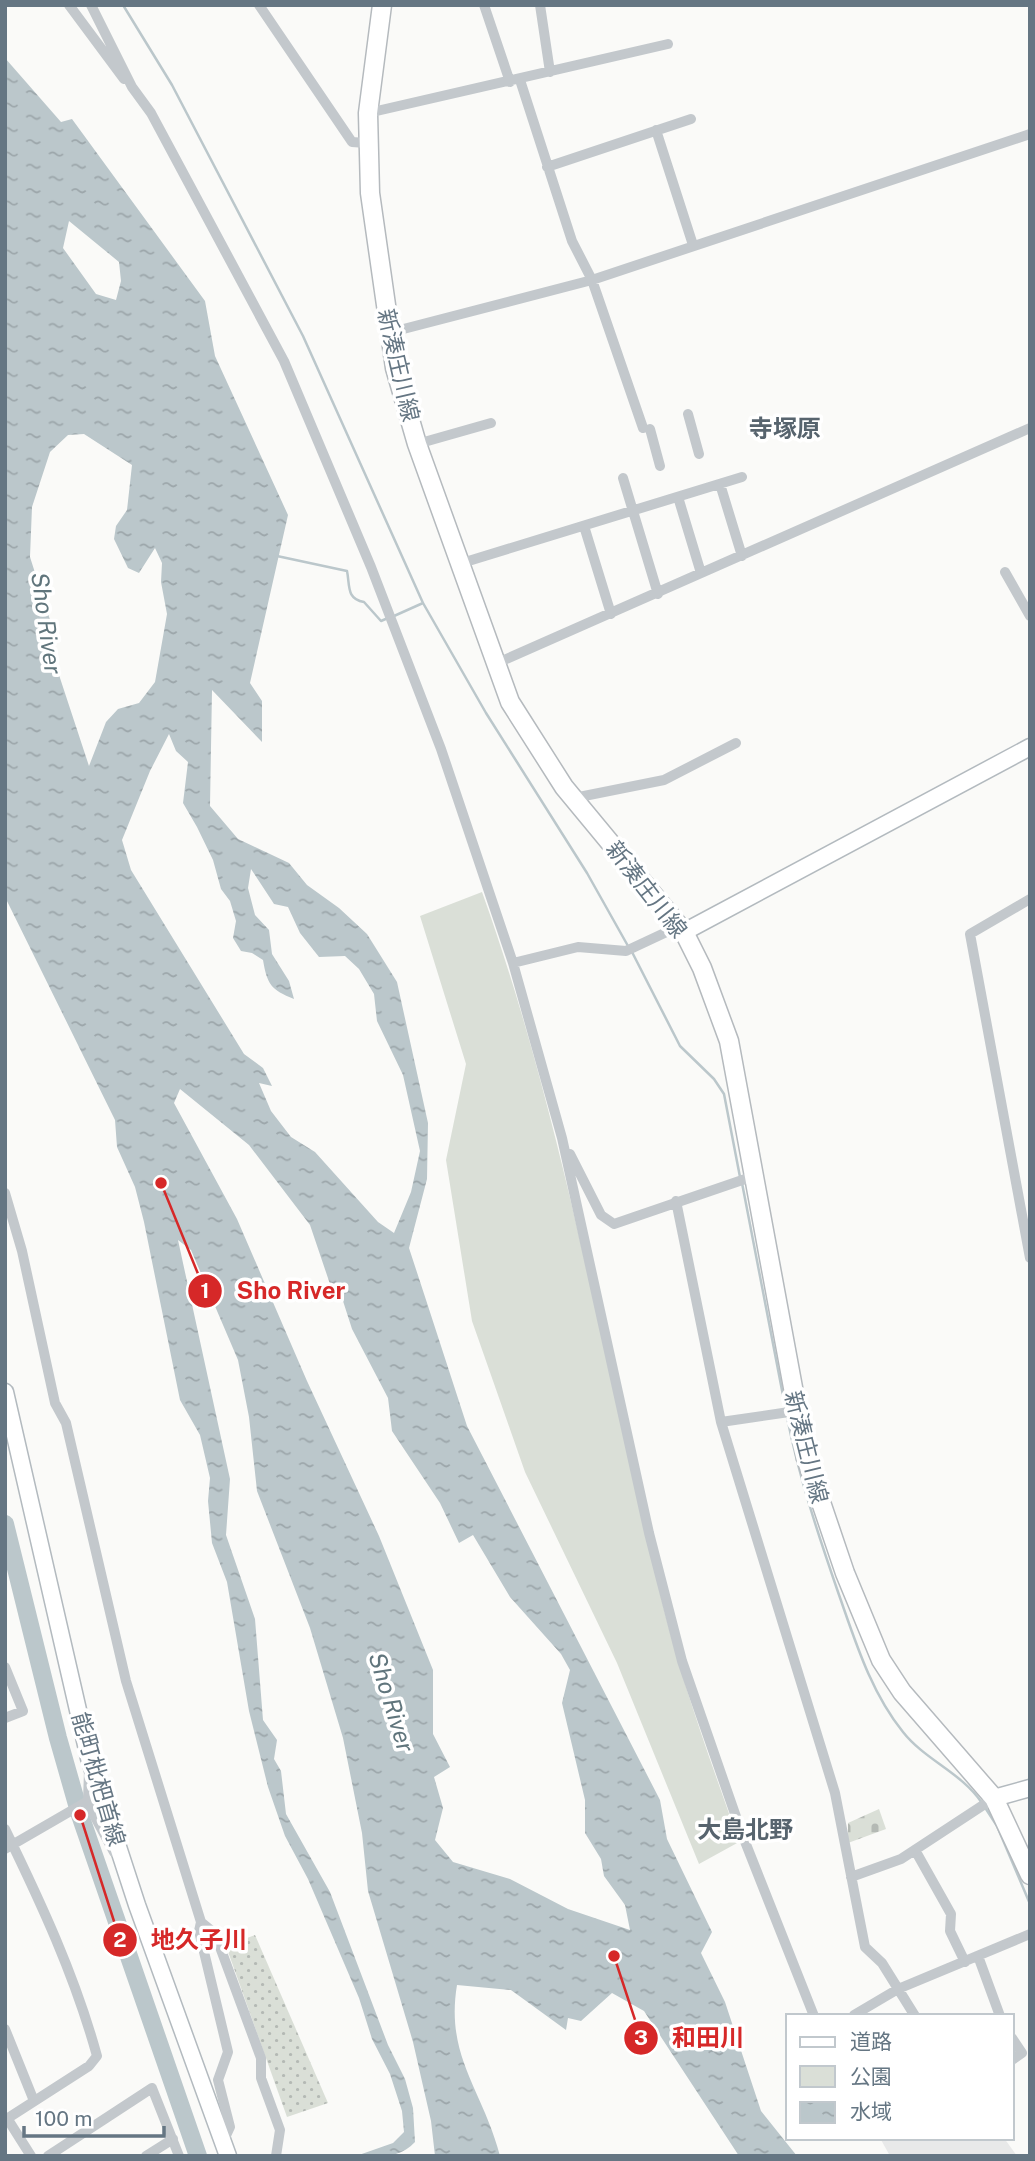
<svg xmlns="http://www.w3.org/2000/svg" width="1035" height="2161" viewBox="0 0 1035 2161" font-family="'Public Sans','Noto Sans JP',sans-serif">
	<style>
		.built { fill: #e8e9e9 }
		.green { fill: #dadfd7 }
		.cemetery { fill: url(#cemetery-stones) }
		.garden { fill: url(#garden-dots) }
		.water { fill: url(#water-ripples); fill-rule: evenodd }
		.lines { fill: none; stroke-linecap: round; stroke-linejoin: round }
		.stream { stroke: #bbc7cb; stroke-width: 2.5 }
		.river { stroke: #bbc7cb; stroke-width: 18 }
		.secondary-casing { stroke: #b3babf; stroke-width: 19 }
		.primary-casing { stroke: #b5babe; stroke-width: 21 }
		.street { stroke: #c3c8cc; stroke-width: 10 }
		.secondary { stroke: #fff; stroke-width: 16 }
		.primary { stroke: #fff; stroke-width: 18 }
		.labels { text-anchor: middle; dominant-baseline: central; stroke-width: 7; stroke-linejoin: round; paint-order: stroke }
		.street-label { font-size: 23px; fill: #657683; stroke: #fff }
		.neighbourhood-label { font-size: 24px; font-weight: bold; fill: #57646e; stroke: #fff }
		.water-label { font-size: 24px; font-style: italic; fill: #60757c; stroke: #fff }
		.leader { fill: none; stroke: #d62828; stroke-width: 2.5 }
		.callout-dot { fill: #d62828; stroke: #fff; stroke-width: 2.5 }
		.mark-label { font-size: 21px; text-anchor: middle; font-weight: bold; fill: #fff }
		.callout-label { font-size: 24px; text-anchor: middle; font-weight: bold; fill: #d62828; stroke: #fff; stroke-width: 7; stroke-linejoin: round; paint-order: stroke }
	</style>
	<defs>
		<pattern id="cemetery-stones" width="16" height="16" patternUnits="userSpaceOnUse" patternTransform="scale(1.75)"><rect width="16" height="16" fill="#dadfd7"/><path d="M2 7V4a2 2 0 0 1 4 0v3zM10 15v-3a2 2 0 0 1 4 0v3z" fill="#b4b9b4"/></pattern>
		<pattern id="garden-dots" width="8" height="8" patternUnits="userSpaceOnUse" patternTransform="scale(1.75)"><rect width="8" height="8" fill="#dadfd7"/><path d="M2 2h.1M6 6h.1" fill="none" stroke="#b4b9b4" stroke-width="1.8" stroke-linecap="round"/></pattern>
		<pattern id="water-ripples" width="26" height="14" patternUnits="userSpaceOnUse" patternTransform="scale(1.75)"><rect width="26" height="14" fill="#bbc7cb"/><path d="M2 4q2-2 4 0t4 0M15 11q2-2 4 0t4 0" fill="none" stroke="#9ca6aa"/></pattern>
	</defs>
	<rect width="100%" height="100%" fill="#fafaf8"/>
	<!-- built -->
	<path class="built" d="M880 2138H1004L1017 2156H890Z"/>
	<!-- green -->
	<path class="green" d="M482 892C563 1118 602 1357 659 1589 679 1675 710 1759 739 1842L699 1864 617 1663 525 1472 472 1321 446 1160 466 1064 420 916Z"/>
	<!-- cemetery -->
	<path class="cemetery" d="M879 1809 886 1829 848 1843V1823Z"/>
	<!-- garden -->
	<path class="garden" d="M255 1935 328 2103 287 2117 226 1946Z"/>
	<!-- water -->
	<path class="water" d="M5 58 61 122 72 119 205 301 215 356 288 515 250 683 262 701V742L212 690 210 806 238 839 289 863 307 885 339 908 367 934 397 982 428 1123 427 1179 409 1248 428 1306 467 1426 660 1800 667 1839 712 1932 701 1953 725 2002 761 2111 797 2156H739L644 2011 612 1993 581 2021 568 2018 566 2030 511 1990 457 1985C445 2057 483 2090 500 2156H435L431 2121 413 2042 368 1891 362 1833 343 1738 310 1628 257 1491 249 1417 238 1360 191 1250 178 1240 230 1479 226 1535 255 1619 263 1720 277 1740 274 1759 281 1771 286 1814 330 1892 388 2045 405 2079 413 2108 415 2142C398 2160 379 2156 356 2156L393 2143 404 2132 402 2111 390 2074 372 2039 359 1998 308 1879 285 1836 268 1787 249 1711 227 1582 212 1543 208 1501 210 1478 200 1435 180 1400 144 1222 135 1187 117 1147 115 1120 5 897ZM69 221 119 262 121 281 116 300 96 294 63 248ZM84 434 132 465 127 510 116 526 114 539 128 568 139 573 155 548 162 563 161 582 167 614 155 682 139 703 118 709 106 722 89 766 60 678 51 623 30 557 32 507 50 452 68 435ZM169 734 176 751 188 762 183 803 197 827 213 860 221 889 230 901 236 921 233 938 241 951 252 953 263 960C267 984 271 990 294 999L289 981 272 954 269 930 255 915 248 888 251 869 274 904 288 907 300 933 319 957 345 956 359 969 374 994 377 1021 403 1075 420 1151 411 1192 394 1233 378 1222 315 1152 291 1137 271 1111 259 1083 272 1086 263 1068 244 1054 131 870 122 840 150 771ZM180 1089 249 1145 310 1225 331 1287 343 1301 352 1329 388 1398 392 1431 440 1503 459 1543 473 1535 510 1597 561 1654 570 1670 562 1703 585 1800V1833L601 1859 604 1876 625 1905 630 1930 568 1909 510 1879 453 1862 435 1840 443 1808 434 1777 450 1767 433 1734V1670L379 1536 307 1381 237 1219 174 1103Z"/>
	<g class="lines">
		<!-- stream -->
		<path class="stream" d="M123 5 172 85 303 336 423 603 486 713 587 873 628 946
			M277 556 347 571C350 585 346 599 364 602L381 621 388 618
			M394 616 423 603
			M632 952 680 1046 714 1079 724 1094 740 1177
			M742 1183 786 1411
			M787 1417C799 1477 818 1534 838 1592 855 1640 870 1691 903 1732 925 1760 962 1773 982 1803
			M986 1809 997 1826 1030 1904"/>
		<!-- river -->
		<path class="river" d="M5 1524 58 1738 80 1815 198 2156"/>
		<!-- secondary casing -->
		<g class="secondary-casing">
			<path id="secondary" d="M684 932 1030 747
				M5 1392 89 1758 137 1905 228 2156
				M994 1798 1030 1788"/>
		</g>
		<!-- primary casing -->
		<g class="primary-casing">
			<path id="primary" d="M382 5 368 113 370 193 395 368 417 444 510 702 564 787 684 932 702 968 729 1041 806 1458 845 1573 881 1660 902 1692 994 1798 1030 1875"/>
		</g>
		<!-- street -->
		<path class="street" d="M69 5 124 79
			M91 5 132 87 151 113 284 361 371 567 441 749 513 963 562 1138 649 1533 682 1661 742 1834 814 2016
			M259 5 352 142 366 143
			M484 5 510 82
			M540 5 550 72
			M520 80 572 241 592 280 643 428
			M368 113 668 44
			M656 130 693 245
			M547 167 691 119
			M388 333 592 280 1030 134
			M688 414 699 454
			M650 429 660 466
			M417 444 491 423
			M623 478 658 594
			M720 484 742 556
			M678 497 701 573
			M584 526 611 614
			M462 563 742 477
			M1005 572 1030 616
			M495 664 1030 428
			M574 798 664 780 736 743
			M1030 899 970 934 1030 1258
			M513 963 578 947 626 951 673 929 684 932
			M570 1154 601 1215 614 1224 754 1176
			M5 1193 22 1251 55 1403 66 1423 126 1681 201 1922 212 1931 220 1947 261 2058V2078L280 2130 276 2156
			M676 1201 721 1422 835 1793 865 1947 882 1963 915 2016
			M721 1422 796 1411
			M5 1667 23 1711 5 1718
			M87 1802 114 1852 117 1853
			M5 1829C41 1903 75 1976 97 2056L89 2066 5 2120
			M5 1849 88 1801 89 1771
			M915 1850 951 1914 950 1931 965 1962
			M851 1877 901 1859 994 1798
			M201 1922 199 1931 228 2052 218 2080 230 2127 223 2142
			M978 1956 1000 2016
			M854 2015 898 1989 1030 1934
			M5 2029 34 2101
			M1012 2038 1022 2053 1012 2060
			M7 2118 31 2156
			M48 2156 152 2088 179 2156
			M146 2156 173 2139"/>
		<!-- secondary -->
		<use href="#secondary" class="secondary"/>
		<!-- primary -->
		<use href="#primary" class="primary"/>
	</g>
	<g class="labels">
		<!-- street labels -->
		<g class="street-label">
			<text transform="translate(399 365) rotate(77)">新湊庄川線</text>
			<text transform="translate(647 889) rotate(52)">新湊庄川線</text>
			<text transform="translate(807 1447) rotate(76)">新湊庄川線</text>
			<text transform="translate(99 1779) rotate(74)">能町枇杷首線</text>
		</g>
		<!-- neighbourhood labels -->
		<g class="neighbourhood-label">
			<text x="785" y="428">寺塚原</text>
			<text x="745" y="1829">大島北野</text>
		</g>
		<!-- water labels -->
		<g class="water-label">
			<text transform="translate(47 623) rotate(82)">Sho River</text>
			<text transform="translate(392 1702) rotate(73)">Sho River</text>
		</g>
	</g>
	<!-- callouts -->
	<path class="leader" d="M161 1183L205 1291M80 1815L120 1940M614 1956L641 2038"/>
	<g class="callout-dot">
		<circle cx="161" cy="1183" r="7"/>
		<circle cx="80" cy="1815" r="7"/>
		<circle cx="614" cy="1956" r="7"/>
		<circle cx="205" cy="1291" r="18"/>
		<circle cx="120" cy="1940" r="18"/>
		<circle cx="641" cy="2038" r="18"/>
	</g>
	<g class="mark-label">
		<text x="205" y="1298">1</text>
		<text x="120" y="1947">2</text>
		<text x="641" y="2045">3</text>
	</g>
	<g class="callout-label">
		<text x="291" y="1299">Sho River</text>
		<text x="199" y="1948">地久子川</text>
		<text x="708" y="2046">和田川</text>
	</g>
	<!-- border -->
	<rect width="1035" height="2161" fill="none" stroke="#657683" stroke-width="14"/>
	<!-- legend -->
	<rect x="786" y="2014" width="228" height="126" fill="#ffffff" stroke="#c1c8cd" stroke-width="2"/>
	<rect x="800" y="2037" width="35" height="10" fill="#ffffff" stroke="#c1c8cd" stroke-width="2"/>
	<text x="850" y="2049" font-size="21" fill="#657683">道路</text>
	<rect x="800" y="2066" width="35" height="21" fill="#dadfd7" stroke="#c1c8cd" stroke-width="2"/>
	<text x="850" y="2084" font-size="21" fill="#657683">公園</text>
	<rect x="800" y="2102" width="35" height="21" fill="url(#water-ripples)" stroke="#c1c8cd" stroke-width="2"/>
	<text x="850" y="2119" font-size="21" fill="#657683">水域</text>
	<!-- scale -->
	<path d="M24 2126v10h140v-10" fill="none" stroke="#657683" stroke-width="3.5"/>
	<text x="35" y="2126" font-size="21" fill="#657683" stroke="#ffffff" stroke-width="5" paint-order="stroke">100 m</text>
</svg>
